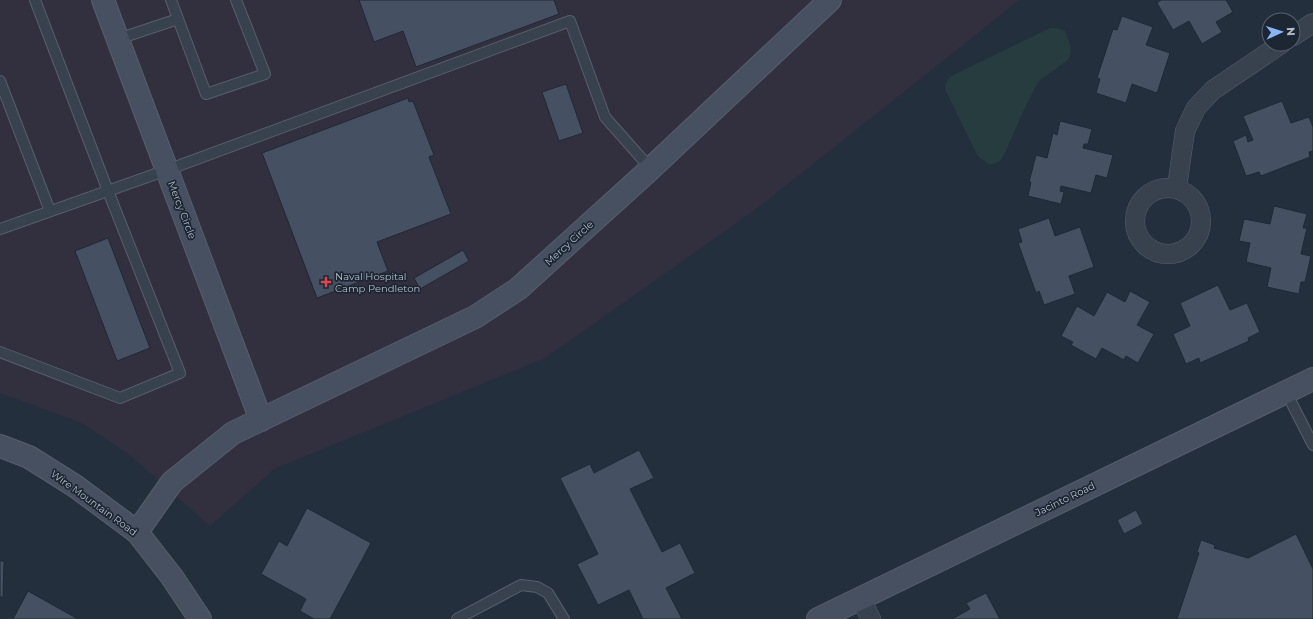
<svg xmlns="http://www.w3.org/2000/svg" width="1313" height="619" viewBox="0 0 1313 619" font-family="Montserrat,sans-serif">
	<style>
		.medical { fill: #32303f }
		.green { fill: #263c3f }
		.building { fill: #455162; stroke: #1f2835 }
		.lines { fill: none; stroke-linecap: round; stroke-linejoin: round }
		.lane-casing { stroke: #565f6c; stroke-width: 12 }
		.street-casing { stroke: #565f6c; stroke-width: 20 }
		.secondary-casing { stroke: #565f6c; stroke-width: 24 }
		.lane { stroke: #38414e; stroke-width: 10 }
		.street { stroke: #38414e; stroke-width: 19 }
		.secondary { stroke: #465061; stroke-width: 22 }
		.health-dot { fill: #e0444e; stroke: #1d2633; stroke-width: 1.5 }
		.labels { text-anchor: middle; dominant-baseline: central; stroke-width: 3.5; stroke-linejoin: round; paint-order: stroke }
		.street-label { font-size: 10px; fill: #b4bcc9; stroke: #1d2633 }
		.poi-label { font-size: 10px; fill: #b4bcc9; stroke: #1d2633; text-anchor: start }
	</style>
	<rect width="100%" height="100%" fill="#242f3e"/>
	<!-- medical -->
	<path class="medical" d="M0 0H1019L760 206 545 358 274 469 210 526 130 455 82 423 0 393Z"/>
	<!-- green -->
	<path class="green" d="M1050 28H1055L1065 31C1069 40 1074 52 1068 60L1041 79 1038 82 1023 112 1004 155 1000 161 993 164H988L977 155 946 91C944 84 947 81 951 76Z"/>
	<!-- building -->
	<path class="building" d="M359 0H554L559 14 416 67 403 31 374 42Z
		M1161 0H1226L1233 12 1216 22 1222 32 1202 44 1189 21 1173 30 1157 3Z
		M1122 16 1153 27 1146 45 1170 53 1157 93 1132 84 1126 103 1096 93 1100 79 1097 78 1113 29 1117 30Z
		M566 84 583 133 559 141 542 92Z
		M408 98 409 102 413 101 434 155 429 157 451 214 377 242 388 271 317 298 262 153Z
		M1282 101 1291 123 1309 117 1313 127V151L1309 152 1310 157 1261 176 1259 172 1246 176 1233 141 1246 135 1248 142 1253 140 1243 116Z
		M1060 121 1092 129 1088 144H1084L1083 148 1113 155 1107 178 1096 175 1091 193 1061 186 1060 191 1064 192 1061 204 1028 196 1031 182H1029L1036 155 1047 158 1053 133 1057 135Z
		M1274 206 1307 214 1303 228H1307L1301 254 1311 256 1305 282H1301L1299 294 1267 287 1271 268 1246 262 1250 243 1239 241 1244 219 1270 224Z
		M1049 218 1055 236 1080 227 1094 267 1069 276 1075 294 1044 305 1039 291 1036 293 1018 243 1022 242 1018 229Z
		M108 238 150 348 117 361 75 251Z
		M463 250 469 261 420 289 414 278Z
		M1218 285 1230 310 1247 303 1260 332 1248 338 1249 341 1200 363 1199 358 1186 364 1173 334 1190 326 1180 303Z
		M1130 291 1150 302 1137 325 1154 334 1138 363 1126 356 1124 360 1102 348 1096 359 1071 345 1073 342 1061 336 1077 306 1094 316 1107 292 1125 302Z
		M639 450 654 478 630 489 662 552 680 543 695 573 666 588 682 619H643L629 590 598 605 577 564 598 554 560 478 590 464 594 473Z
		M307 508 371 543 330 619H314L300 611 306 599 261 574 279 541 287 546Z
		M1136 510 1143 524 1124 534 1117 520Z
		M1296 534 1313 569V619H1177L1199 553 1197 552 1201 540 1215 545 1214 548 1248 558Z
		M0 561H4L3 597H0Z
		M28 591 78 619H13Z
		M986 593 1000 619H952L970 609 966 603Z"/>
	<g class="lines">
		<!-- lane casing -->
		<g class="lane-casing">
			<path id="lane" d="M171 0 206 94 265 74 236 0
				M118 39 178 19
				M0 81 50 211
				M0 229 167 170 570 21 605 117 651 169
				M0 352 120 398 180 373 108 191 35 0
				M1286 392 1313 445
				M457 619 521 585 537 587 548 593 564 619"/>
		</g>
		<!-- street casing -->
		<g class="street-casing">
			<path id="street" d="M1293 36 1313 23
				M1177 187 1185 131 1196 108 1213 90 1281 44
				M1135 221a33 33 0 1 1 66 0a33 33 0 1 1-66 0Z
				M860 598 871 619"/>
		</g>
		<!-- secondary casing -->
		<g class="secondary-casing">
			<path id="secondary" d="M103 0 261 420
				M0 446 29 457 75 486 137 532 172 577 200 619
				M137 532 172 482 233 433 475 317 518 289 646 173 830 0
				M818 619 1313 379"/>
		</g>
		<!-- lane -->
		<use href="#lane" class="lane"/>
		<!-- street -->
		<use href="#street" class="street"/>
		<!-- secondary -->
		<use href="#secondary" class="secondary"/>
	</g>
	<!-- markers -->
	<path class="health-dot" d="M324 276h4v4h4v4h-4v4h-4v-4h-4v-4h4z"/>
	<g class="labels">
		<!-- street labels -->
		<g class="street-label">
			<text transform="translate(182 210) rotate(69)">Mercy Circle</text>
			<text transform="translate(569 243) rotate(-42)">Mercy Circle</text>
			<text transform="translate(1065 499) rotate(-26)">Jacinto Road</text>
			<text transform="translate(94 503) rotate(36)">Wire Mountain Road</text>
		</g>
		<!-- poi labels -->
		<g class="poi-label">
			<text x="335" y="276">Naval Hospital<tspan x="335" dy="12">Camp Pendleton</tspan></text>
		</g>
	</g>
	<!-- north arrow -->
	<g transform="translate(1281 32) rotate(87)"><circle r="19" fill="#1d2633" stroke="#59626f"/>
	<path d="M0-3L7 15L0 10L-7 15Z" fill="#8ab4f8"/>
	<text y="-6" font-size="11" font-weight="bold" text-anchor="middle" fill="#b4bcc9">N</text>
	</g>
</svg>
